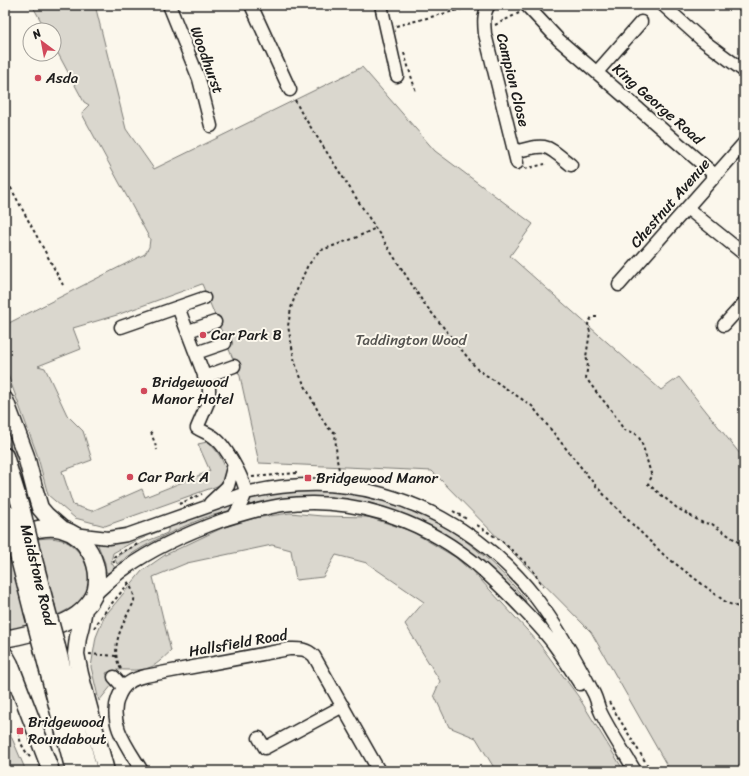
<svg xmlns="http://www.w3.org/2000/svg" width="749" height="776" viewBox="0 0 749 776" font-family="Sriracha,sans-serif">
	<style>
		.green { fill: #dad7ce; stroke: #7b7a75 }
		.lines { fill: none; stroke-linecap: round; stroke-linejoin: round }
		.minor-casing { stroke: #1c1c1c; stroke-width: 15 }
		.major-casing { stroke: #1c1c1c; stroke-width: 19 }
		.path { stroke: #1c1c1c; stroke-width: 2; stroke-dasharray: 3 3; stroke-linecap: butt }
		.minor { stroke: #fbf7ec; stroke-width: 12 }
		.major { stroke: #fbf7ec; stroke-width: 16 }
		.major-bridge-casing { stroke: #1c1c1c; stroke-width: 19; stroke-linecap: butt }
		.major-bridge { stroke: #fbf7ec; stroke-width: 16 }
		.poi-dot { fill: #d1495b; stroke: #fbf7ec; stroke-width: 1.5 }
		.labels { text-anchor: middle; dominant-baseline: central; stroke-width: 4; stroke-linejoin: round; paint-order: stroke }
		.street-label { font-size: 15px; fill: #1c1c1c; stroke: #fbf7ec }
		.poi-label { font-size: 15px; fill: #1c1c1c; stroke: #fbf7ec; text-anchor: start }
		.park-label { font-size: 15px; fill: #555451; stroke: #fbf7ec }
	</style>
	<rect width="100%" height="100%" fill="#fbf7ec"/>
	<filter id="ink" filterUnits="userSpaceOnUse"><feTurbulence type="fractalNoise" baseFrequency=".025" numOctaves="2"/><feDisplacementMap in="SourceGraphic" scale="8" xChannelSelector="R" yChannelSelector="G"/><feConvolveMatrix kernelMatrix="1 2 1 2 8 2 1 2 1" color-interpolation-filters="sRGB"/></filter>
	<g filter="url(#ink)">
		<!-- green -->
		<path class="green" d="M32 5H95L126 129 154 169 362 67 435 151 533 224 510 256 661 390 679 377 744 459V771H670L591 632 432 471 259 463 240 376 202 284 117 315 73 328 81 349 38 366 45 368 67 415 83 431 92 460 62 471 73 505 92 511 142 489 145 497 210 471 198 444 207 442C218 450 222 459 227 472L220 485 105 526 75 518 48 495 37 454 5 367V325L145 254 149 247 150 239 82 114 84 110 89 105 84 102 54 46V30H46Z
			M5 418 35 510 31 514 16 464 5 435Z
			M306 490C317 490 329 490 340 491 418 500 477 540 525 599L526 602 525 603 430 526 403 514 357 501 312 497 281 499 244 506 251 497Z
			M237 501 231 510C223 514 213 514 204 518 174 530 143 545 117 564L115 559C126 547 152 540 167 533L168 531V526Z
			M290 513 322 516 368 517 411 531 455 557 479 578 538 642 578 696 624 771H496L476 738 449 727 434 695 440 681 405 624 424 602 367 563 336 555 323 577 296 580 291 550 272 545 187 563 153 577 171 651C165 656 158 664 151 667 136 674 120 666 106 673L112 685 99 701 91 667 96 637 104 617 142 571 165 555 222 528 255 518Z
			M164 528 162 530 131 543 113 553 111 562 115 568 109 573 106 572 105 563 98 545 99 543Z
			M49 538C53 538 58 539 62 540 81 546 95 575 86 593 80 605 67 610 57 615L37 539Z
			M9 549 28 626 5 631V550Z
			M5 722 26 771H5Z"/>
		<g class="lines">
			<!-- minor casing -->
			<g class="minor-casing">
				<path id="minor" d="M169 5 199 79 211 126
					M251 5 290 90
					M381 5 397 76
					M489 5C483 13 484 24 485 34L517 163
					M526 5 559 40 715 175
					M663 5 701 39 744 71
					M597 72 641 22
					M515 152C547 143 545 144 571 165
					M687 208 744 254
					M619 285 744 143
					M178 307 209 388V400L197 428C203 432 211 434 216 439 225 446 247 482 245 494 244 501 238 509 234 516
					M724 325 744 303
					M121 327 204 298
					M188 331 215 322
					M196 353 225 343
					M204 377 234 366
					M210 503 228 486 234 464
					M74 534 108 538 127 535 246 493C316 477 378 484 442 518 479 538 510 564 536 598 558 627 577 661 594 694 597 700 598 707 601 713 611 733 624 752 635 771
					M94 595C105 586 114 576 126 568 155 547 190 532 223 520 243 514 262 508 282 505 349 496 418 518 471 560 485 571 498 584 511 597 526 613 542 628 555 646 564 658 572 672 580 684
					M114 677 123 687
					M259 738 265 748 343 706
					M142 771C129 749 108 724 118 698 123 684 132 679 145 676L289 649C299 649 306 648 314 656L379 771"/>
			</g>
			<!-- major casing -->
			<g class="major-casing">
				<path id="major" d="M5 400 26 456 35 491 40 508 46 515 61 528
					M5 456 22 511
					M5 539C22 534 44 524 61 529 87 536 101 564 96 589 94 599 85 609 77 615 61 627 25 635 5 639
					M32 552 46 606
					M18 555 32 610
					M84 609 81 625 78 637 76 654 80 674 106 771
					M57 647 89 771
					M43 651 74 771
					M5 655 10 664 51 771"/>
			</g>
			<!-- path -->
			<path class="path" d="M495 25 519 13
				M396 26 477 5
				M404 53 416 92
				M295 100 301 112 423 302 477 369 532 406 596 486 625 517 664 555 727 603 744 609
				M525 169 545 164
				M5 177 63 285
				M597 317H592L588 324 590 332 586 357 588 363 586 378 597 393 612 411 624 430C628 431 633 432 636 434 643 439 648 467 652 476L648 484 677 508 703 523 712 524 744 546
				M5 381 8 387
				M151 432 157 450
				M340 475 337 460 335 433 327 427 319 413 301 378 295 363 288 326 291 308 297 290 307 267 319 251 355 238 376 228
				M252 477 297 473
				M179 504 202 494
				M453 511 468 520
				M477 525 503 542 532 569 543 587
				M114 563 113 558 116 555 138 544
				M94 628 107 609 129 583
				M89 654 116 656
				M121 669C110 651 120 630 128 613 130 609 133 605 134 601 135 594 131 587 127 581
				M609 702 651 771
				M20 727C16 737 24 751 31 758"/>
			<!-- minor -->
			<use href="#minor" class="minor"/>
			<!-- major -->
			<use href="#major" class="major"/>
			<!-- major-bridge casing -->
			<g class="major-bridge-casing">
				<path id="major-bridge" d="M22 511 32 552
					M8 514 18 555
					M46 606 57 647
					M32 610 43 651"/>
			</g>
			<!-- major-bridge -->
			<use href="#major-bridge" class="major-bridge"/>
		</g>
	</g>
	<!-- markers -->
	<g class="poi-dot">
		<circle cx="38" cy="78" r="4"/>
		<circle cx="203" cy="335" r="4"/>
		<circle cx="144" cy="391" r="4"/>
		<circle cx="130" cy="477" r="4"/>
		<rect x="304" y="474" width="8" height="8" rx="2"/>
		<rect x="16" y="727" width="8" height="8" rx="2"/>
	</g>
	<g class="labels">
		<!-- street labels -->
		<g class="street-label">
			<text transform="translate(207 60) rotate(70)">Woodhurst</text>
			<text transform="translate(513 80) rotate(76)">Campion Close</text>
			<text transform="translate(658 104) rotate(41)">King George Road</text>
			<text transform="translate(670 203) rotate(-49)">Chestnut Avenue</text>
			<text transform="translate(38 575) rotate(76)">Maidstone Road</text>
			<text transform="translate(238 643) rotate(-10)">Hallsfield Road</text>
		</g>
		<!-- poi labels -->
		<g class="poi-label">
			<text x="46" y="78">Asda</text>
			<text x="211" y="335">Car Park B</text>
			<text x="152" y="382">Bridgewood<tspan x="152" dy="17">Manor Hotel</tspan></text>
			<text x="138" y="477">Car Park A</text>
			<text x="316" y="478">Bridgewood Manor</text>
			<text x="28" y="722">Bridgewood<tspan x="28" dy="17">Roundabout</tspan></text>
		</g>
		<!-- park labels -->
		<g class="park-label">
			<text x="411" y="340">Taddington Wood</text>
		</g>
	</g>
	<!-- margin -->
	<rect width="749" height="776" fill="none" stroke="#fbf7ec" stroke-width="20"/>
	<rect x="10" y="10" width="729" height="756" fill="none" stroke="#1c1c1c" stroke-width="1.5" filter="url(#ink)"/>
	<!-- north arrow -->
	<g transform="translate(42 42) rotate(328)"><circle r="19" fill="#fbf7ec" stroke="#a29f99"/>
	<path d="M0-3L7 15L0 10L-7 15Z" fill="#d1495b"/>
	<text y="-6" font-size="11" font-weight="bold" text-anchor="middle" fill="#1c1c1c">N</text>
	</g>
</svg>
